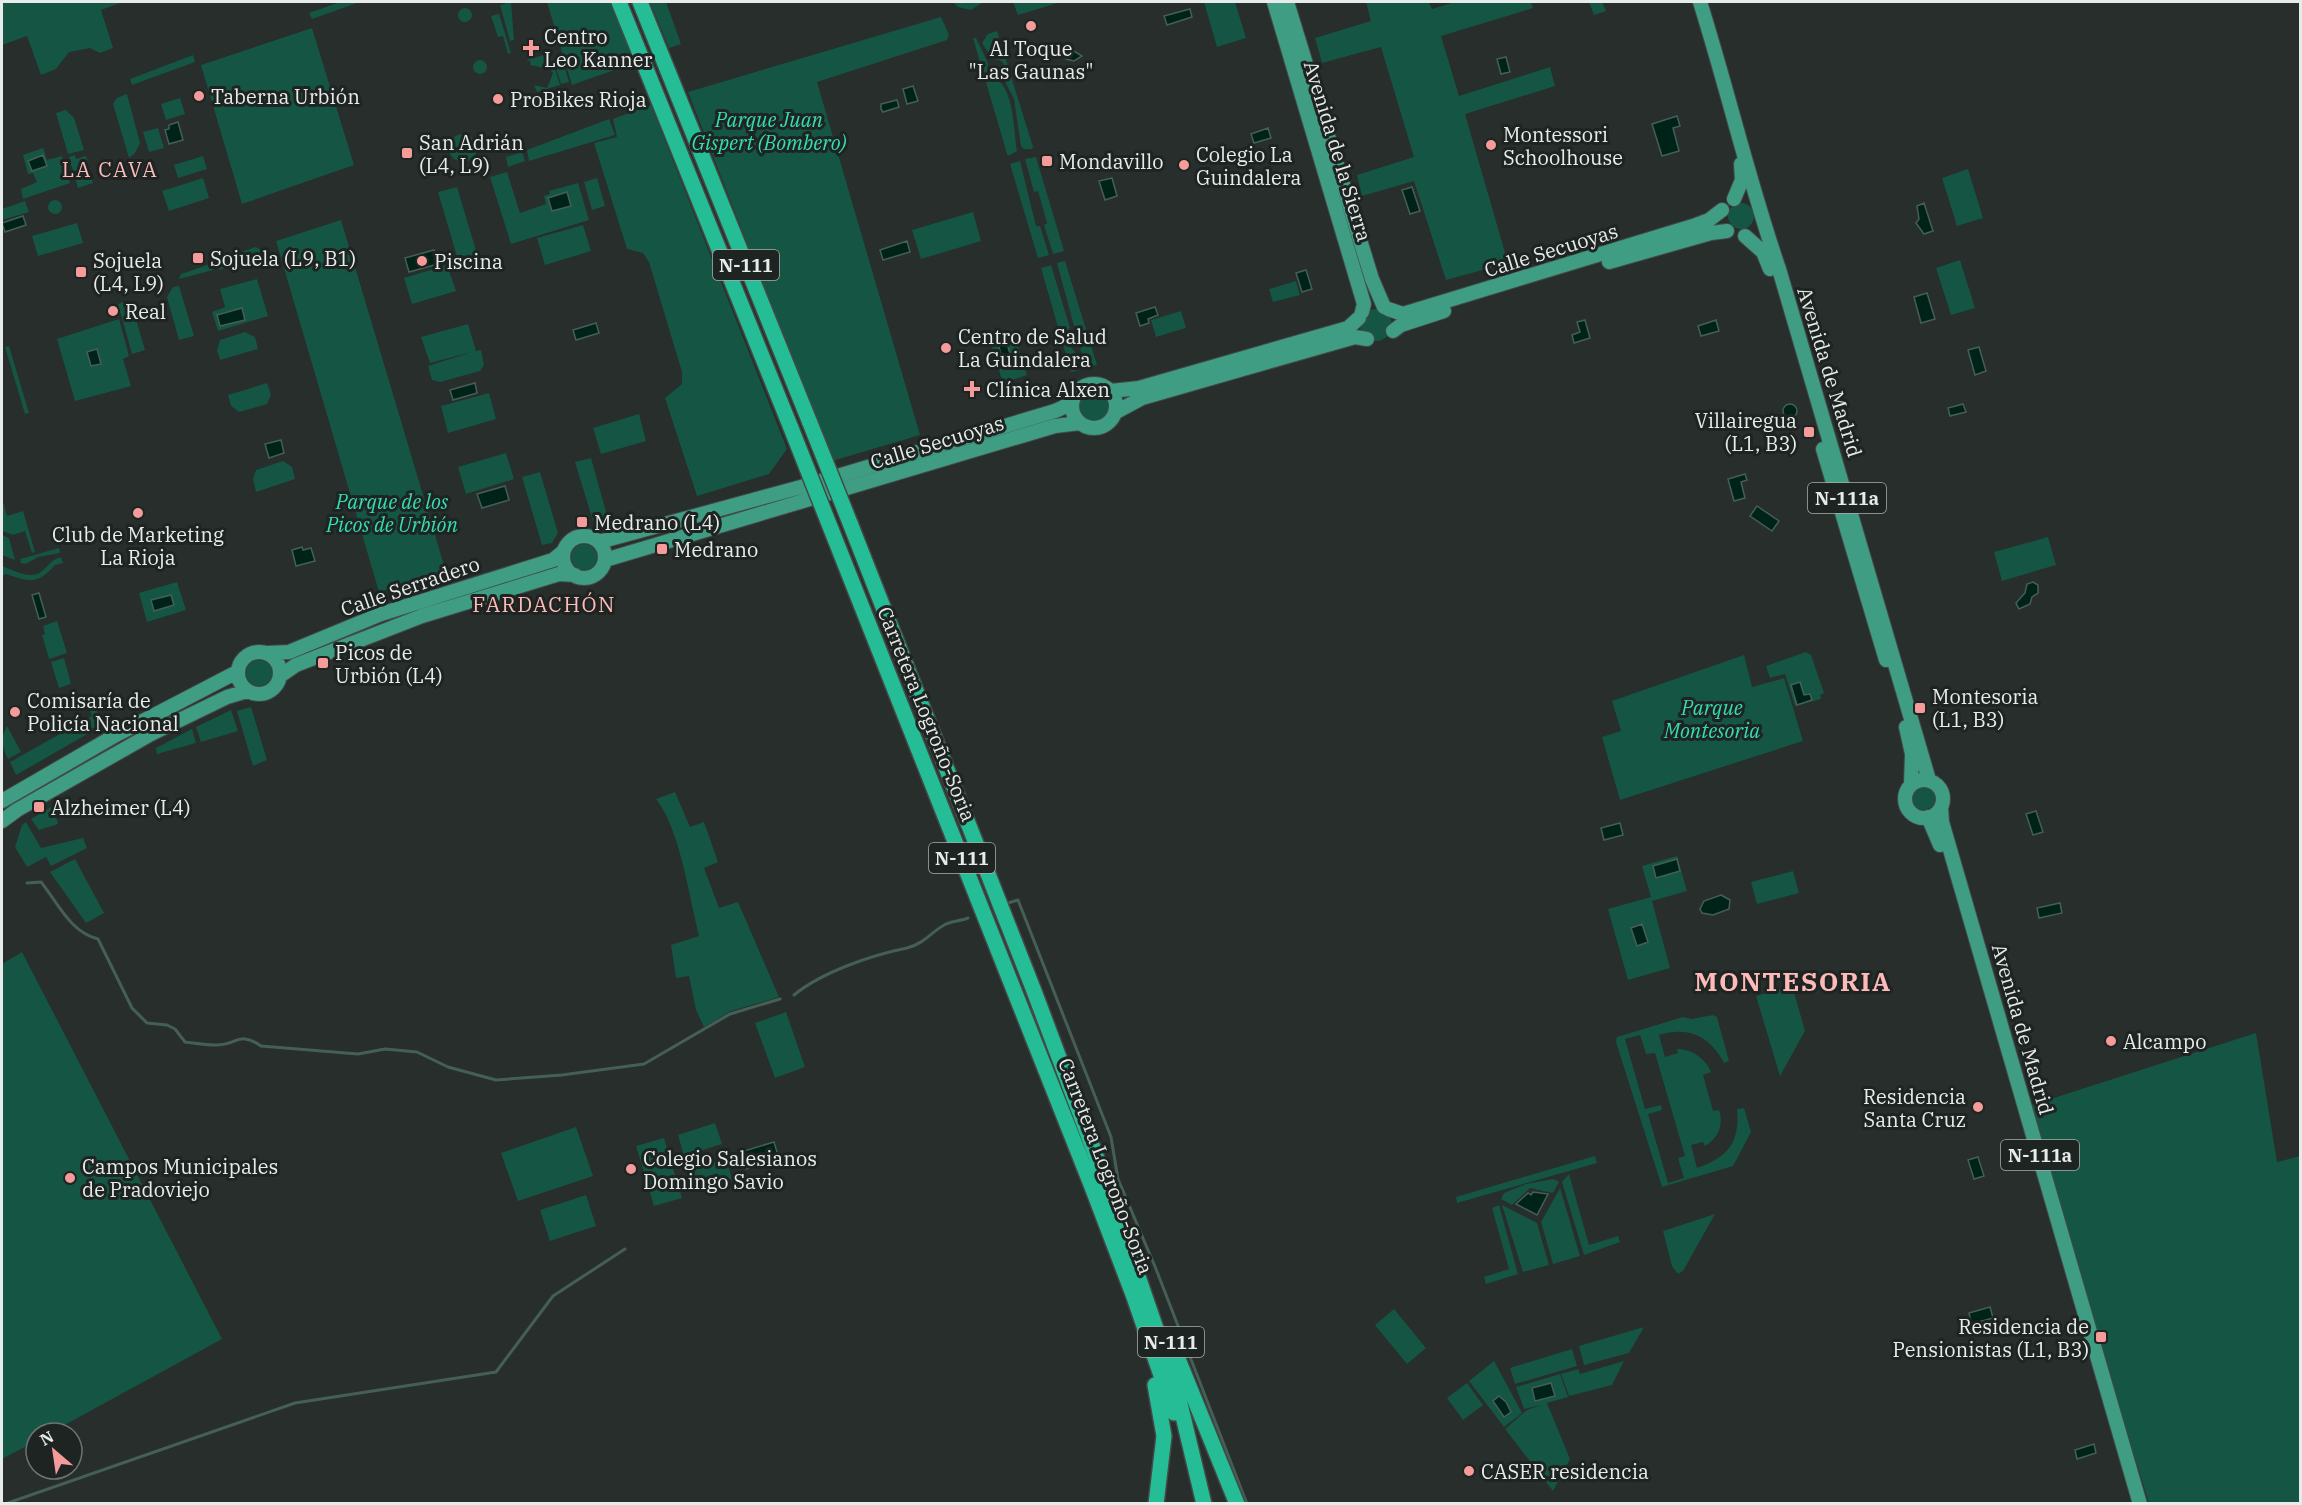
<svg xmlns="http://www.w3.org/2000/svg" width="2302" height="1505" viewBox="0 0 2302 1505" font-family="'IBM Plex Serif',serif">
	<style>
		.green { fill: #155543; fill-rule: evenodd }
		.water { fill: #002319; stroke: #455f57; stroke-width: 1.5 }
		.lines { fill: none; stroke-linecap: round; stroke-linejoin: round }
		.stream { stroke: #455f57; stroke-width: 3 }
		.major-casing { stroke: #444947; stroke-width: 16 }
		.highway-casing { stroke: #444947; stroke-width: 18 }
		.major { stroke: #3f9d84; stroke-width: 14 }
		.highway { stroke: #25bd96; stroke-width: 15 }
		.highway-bridge-casing { stroke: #444947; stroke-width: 18; stroke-linecap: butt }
		.highway-bridge { stroke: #25bd96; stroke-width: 15 }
		.poi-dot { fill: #f59b9a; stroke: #1e2422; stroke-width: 2 }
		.labels { text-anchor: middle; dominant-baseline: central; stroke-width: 6; stroke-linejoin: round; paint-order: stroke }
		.shield { fill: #1e2422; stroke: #abafad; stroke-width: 1.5 }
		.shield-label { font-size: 18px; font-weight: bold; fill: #e7ebe9 }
		.poi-label { font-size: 20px; fill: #e7ebe9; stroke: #1e2422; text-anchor: start }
		.park-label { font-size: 20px; font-style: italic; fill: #35deb2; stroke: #1e2422 }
		.street-label { font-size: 20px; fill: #e7ebe9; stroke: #1e2422 }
		.neighbourhood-label { font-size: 21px; letter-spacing: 1.5px; fill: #febab8; stroke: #1e2422 }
		.district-label { font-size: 26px; font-weight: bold; letter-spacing: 1.5px; fill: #febab8; stroke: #1e2422 }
	</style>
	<rect width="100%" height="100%" fill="#272e2b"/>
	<!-- green -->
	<path class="green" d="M2 2H123L101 10 113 48 100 53 90 48 69 52 56 69 41 75 27 36 2 45Z
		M340 2H360L312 19 309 13Z
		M511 2 514 40 510 41 500 5Z
		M547 2H612L637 62 572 85Z
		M650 2H666L681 44 669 48Z
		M953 2H984L971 10 958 7Z
		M1013 2H1061L1018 15Z
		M1204 2H1235L1246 38 1217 47Z
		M1366 2H1429L1432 9 1455 2H1531L1533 8 1441 36 1459 96 1550 67 1555 86 1465 114 1508 263 1446 280 1414 181 1362 196 1357 175 1414 157 1381 47 1322 63 1315 38 1371 21Z
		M1589 2H1602L1606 11 1594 15Z
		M458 15a7 7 0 1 1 14 0a7 7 0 1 1-14 0Z
		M499 14 511 53 508 54 503 36 498 37 491 16Z
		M941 17 949 35 947 40 817 82 920 435 832 461 688 92Z
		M312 28 354 165 242 204 201 65Z
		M997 31 1033 147 1032 149H1024L1021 146 1014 99 1003 78 1006 71C1005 62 1001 59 992 59L982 43 988 34Z
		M973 38H976L988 63 987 73C991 78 995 77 999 81 1014 94 1014 133 1017 151L1008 156 1007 154Z
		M550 53 560 85 537 92 534 85 547 88 553 73 550 69 530 65 531 62 527 60Z
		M193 55 195 62 132 85 130 79Z
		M473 67a7 7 0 1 1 14 0a7 7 0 1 1-14 0Z
		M563 62 569 82 561 84 555 65Z
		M127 94 140 143 135 153 129 158 113 104 117 98Z
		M180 98 185 114 166 120 161 104Z
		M651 105 787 449 769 474 697 496 665 398 682 384V372L649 262 643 253 627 249 594 143 617 137 613 119Z
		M66 110 74 118 84 150 68 154 56 113Z
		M609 119 615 135 529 161 527 150Z
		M158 128 164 148 149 152 143 132Z
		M449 148a14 14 0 1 1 28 0a14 14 0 1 1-28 0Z
		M43 148 47 160 62 156 70 183 23 199 21 189 37 182 33 173 28 174 23 155Z
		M522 152 525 161 508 167 506 157Z
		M75 155 76 159 86 156 93 183 78 188 69 157Z
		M203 156 207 169 178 178 174 165Z
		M1036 157 1064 251 1053 254 1044 225 1047 223 1038 191 1034 192 1025 159Z
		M1020 161 1036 226H1040L1049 255 1038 258 1010 164Z
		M1968 169 1983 218 1957 226 1942 178Z
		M507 172 520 213 546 204 544 196 550 194 549 191 578 183 589 220 511 244 490 177Z
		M203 178 209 198 169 211 162 191Z
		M597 178 605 206 592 210 584 182Z
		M457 187 477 254 458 260 438 192Z
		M48 207a7 7 0 1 1 14 0a7 7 0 1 1-14 0Z
		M25 201 29 212 2 220V209Z
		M1728 216a13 13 0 1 1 26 0a13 13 0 1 1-26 0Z
		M973 212 981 241 921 259 912 230Z
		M341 220 446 572 379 592 276 241Z
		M77 223 83 243 38 256 32 236Z
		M583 225 591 251 545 265 537 238Z
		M255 247 260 249 261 256 219 270 216 262Z
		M1960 260 1975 308 1951 315 1936 268Z
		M1065 261 1097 365 1088 367 1080 349 1086 342 1085 333 1074 326 1057 263Z
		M210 264 215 266 213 270 179 279 181 274Z
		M447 265 456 291 412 304 404 278Z
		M1051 265 1070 328 1065 333V340C1072 351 1083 354 1079 370L1071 372 1041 268Z
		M257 279 268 316 218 331 212 312 225 307 220 289Z
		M1296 281 1300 295 1273 302 1269 289Z
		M179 286 194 336 179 340 167 297 173 287Z
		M123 302 132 306 145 350 132 354 118 304Z
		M1360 325a16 16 0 1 1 32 0a16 16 0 1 1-32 0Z
		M1181 311 1186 328 1156 337 1151 320Z
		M119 319 129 356 123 359 131 386 75 401 57 339Z
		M468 324 476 351 481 350 484 365 480 371 440 382 432 380 428 366 472 352 430 363 421 337Z
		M1013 330 1027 375 1003 383 989 338Z
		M245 332 255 337 258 349 220 360 217 350 220 340Z
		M9 346 29 413 25 414 5 347Z
		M267 383 271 395 267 404 239 412 231 406 228 395Z
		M1074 406a20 20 0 1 1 40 0a20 20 0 1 1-40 0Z
		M489 393 496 419 448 433 441 406Z
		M639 414 646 441 601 454 593 428Z
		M506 453 514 479 466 494 458 467Z
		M591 458 610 526 605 527 593 521 575 462Z
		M283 461 292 467 295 479 256 492 253 479 256 470Z
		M540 472 558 533 552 543 542 545 522 477Z
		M2 498 7 516 23 511 35 552 32 553 25 531 13 535 2 531Z
		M2 535 9 538 15 560 2 555Z
		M2048 537 2056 565 2002 581 1994 552Z
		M571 557a13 13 0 1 1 26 0a13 13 0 1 1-26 0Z
		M59 548 60 553 38 557 26 564 21 563 20 559Z
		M61 557 63 563 55 565C37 585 30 582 6 574L2 576V566C13 570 30 580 41 572 49 566 50 560 61 557Z
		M177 582 186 610 147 622 139 593Z
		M57 621 67 653 49 659 42 635 45 634 43 626Z
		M1806 652 1811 655 1824 693 1820 695 1821 699 1795 706 1785 674 1770 678 1766 666Z
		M1744 655 1752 687 1784 678 1803 741 1620 800 1602 737 1621 731 1612 701Z
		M64 658 71 684 59 688 51 662Z
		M246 673a13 13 0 1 1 26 0a13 13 0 1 1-26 0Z
		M251 707 267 760 253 766 237 711Z
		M96 708 98 715 108 713 110 721 16 775 10 762 92 716 89 709Z
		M231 710 238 731 201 742 196 727Z
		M7 726 21 752 8 759C2 747 0 738 7 726Z
		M192 729 196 743 157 754 156 748Z
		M1911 798a12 12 0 1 1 24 0a12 12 0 1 1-24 0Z
		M675 792 690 827 704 822 718 862 704 868 719 908 738 902 779 997 731 1011 704 1027 696 1010 689 976 676 978 671 945 699 936C689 897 680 829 656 799Z
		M53 806 58 824 39 830 31 819Z
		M26 822 41 848 83 838 87 848 51 866 46 857 27 867 15 847 22 825Z
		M1677 856 1687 891 1652 901 1670 968 1628 980 1608 909 1651 897 1642 866Z
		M75 859 104 913 86 923 50 872Z
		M1793 871 1799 893 1757 904 1751 882Z
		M22 952 222 1339 50 1433H36V1441L2 1459V964Z
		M1792 985 1805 1031 1780 1076 1756 996Z
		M786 1012 805 1067 775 1078 755 1023Z
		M1713 1015 1717 1017 1729 1061 1724 1063C1710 1036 1688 1026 1659 1035L1665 1057 1678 1053 1677 1049C1692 1049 1706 1059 1711 1072L1703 1075 1713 1111 1719 1110C1724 1126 1718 1138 1705 1146L1703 1142 1691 1145 1697 1168C1728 1157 1740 1143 1737 1109L1744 1108 1751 1132 1733 1166 1662 1187 1616 1042 1617 1037 1683 1017 1691 1019ZM1640 1035 1646 1054 1655 1053 1685 1156 1678 1158 1684 1178 1668 1183 1648 1114 1662 1110 1661 1105 1645 1109 1625 1039Z
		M2256 1033 2277 1162 2300 1156V1503H2149L2026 1107Z
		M715 1123 722 1144 684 1156 678 1135Z
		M576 1127 593 1176 518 1201 501 1153Z
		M664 1138 682 1198 654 1206 636 1146Z
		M1595 1156 1597 1163 1457 1203 1456 1197Z
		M726 1158 732 1179 695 1191 689 1170Z
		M1569 1174 1589 1245 1618 1236 1620 1242 1584 1255 1562 1182Z
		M1553 1179 1559 1182 1553 1193 1530 1188 1512 1205 1501 1199 1504 1193 1526 1184Z
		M1560 1188 1580 1256 1553 1264 1541 1222Z
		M586 1195 596 1226 550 1241 540 1210Z
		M1499 1205 1518 1274 1486 1284 1484 1277 1509 1269 1492 1208Z
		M1502 1205 1537 1223 1549 1265 1523 1272Z
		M1715 1214 1683 1271 1678 1274 1672 1266 1663 1231Z
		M1394 1309 1426 1348 1407 1364 1375 1325Z
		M1644 1327 1629 1353 1584 1365 1579 1346Z
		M1572 1349 1577 1366 1515 1384 1510 1368Z
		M1494 1361 1522 1413 1504 1427 1469 1381Z
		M1624 1361 1612 1385 1569 1396 1561 1374 1578 1369 1580 1374Z
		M1560 1374 1568 1397 1547 1403 1570 1459 1553 1491 1505 1429 1527 1410 1541 1405 1524 1409 1516 1387Z
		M1467 1383 1483 1405 1463 1420 1447 1398Z"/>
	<!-- water -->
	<path class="water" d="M1190 9 1192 17 1167 25 1164 16Z
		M1064 45 1082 56 1074 61 1066 59 1063 52Z
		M1506 57 1510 72 1501 74 1497 59Z
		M913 86 918 101 907 104 903 89Z
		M897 100 899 107 883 112 881 109V104Z
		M1677 116 1680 126 1673 128 1679 151 1662 156 1652 124Z
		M178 122 183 140 169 144 165 130 169 129V125Z
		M1268 128 1271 138 1254 143 1251 134Z
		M43 155 47 166 32 171 28 161Z
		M1112 178 1117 196 1105 200 1099 181Z
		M1412 187 1420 211 1410 214 1402 190Z
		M567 192 571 206 552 211 548 198Z
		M1924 203 1933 231 1924 234 1916 223 1919 219 1917 206Z
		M23 216 26 225 5 232 2 223Z
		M907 241 910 252 883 260 880 250Z
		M434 250 438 264 409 272 405 258Z
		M1306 270 1312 289 1302 292 1296 273Z
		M1927 293 1935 319 1921 323 1914 297Z
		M1155 307 1158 315 1148 319 1149 323 1140 326 1136 313Z
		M242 308 245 320 220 326 217 315Z
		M1585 320 1590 338 1574 343 1572 335 1580 332 1577 322Z
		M1716 320 1719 331 1701 336 1698 326Z
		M596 323 599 333 576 340 573 330Z
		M1004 343 1007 344 1013 363 1004 365 999 347Z
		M1979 347 1986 371 1975 375 1968 350Z
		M97 349 101 364 91 366 87 352Z
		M475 383 477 393 453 400 450 390Z
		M1963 404 1966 412 1950 416 1948 408Z
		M1783 411a7 7 0 1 1 14 0a7 7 0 1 1-14 0Z
		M281 440 284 453 269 458 265 444Z
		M1745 474 1747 480 1741 482 1745 498 1734 501 1728 479Z
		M505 486 509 500 482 508 477 494Z
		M1757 506 1779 521 1772 531 1750 516Z
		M302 547 303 550 311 548 315 561 296 566 292 550Z
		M2033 582 2038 585V593L2032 597 2030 604 2019 609 2016 603 2025 593 2027 584Z
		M39 593 46 617 39 619 32 595Z
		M171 595 174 605 154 611 151 600Z
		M1800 682 1804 695 1810 694 1812 700 1797 705 1791 685Z
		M2036 811 2043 832 2033 835 2026 814Z
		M1620 823 1623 835 1604 840 1601 828Z
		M1677 859 1680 871 1656 878 1653 866Z
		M1721 895 1730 900 1729 909 1713 915 1702 913 1700 909 1704 901Z
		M2060 903 2062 913 2039 918 2037 908Z
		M1642 924 1648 942 1637 946 1631 928Z
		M774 1142 779 1159 746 1169 741 1152Z
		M1978 1157 1984 1176 1974 1179 1968 1160Z
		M1533 1192 1548 1194 1537 1215 1516 1204 1528 1193 1531 1195Z
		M1990 1307 1993 1318 1978 1322 1979 1328 1973 1329 1969 1313Z
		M1551 1383 1555 1396 1535 1401 1532 1388Z
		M1499 1396 1506 1402 1511 1412 1504 1417 1493 1401Z
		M2094 1444 2096 1453 2077 1459 2075 1450Z"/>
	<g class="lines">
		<!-- stream -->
		<path class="stream" d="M27 883 41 882C58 903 70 932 98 939L132 1008 147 1023 167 1025 175 1029 185 1042C194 1043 205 1045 215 1045 237 1046 238 1030 261 1046L358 1054 385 1049 417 1052 448 1067 496 1080 562 1075 644 1064 730 1014 780 999
			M1005 904 1018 900 1111 1137 1118 1179 1156 1269 1247 1504
			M794 995C822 972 872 955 907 948 924 944 932 931 946 924 952 921 961 921 968 918
			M5 1504 295 1403 496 1372 553 1296 625 1249"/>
		<!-- major casing -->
		<g class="major-casing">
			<path id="major" d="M1274 2 1364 304 1362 312
				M1287 2 1372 279 1384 307
				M1700 2C1728 91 1749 182 1779 269L1929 780
				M1734 199 1742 180 1741 164
				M1745 236 1763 252 1770 269
				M1609 262 1711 233 1727 231
				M1388 309 1403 314 1693 226 1709 220 1722 210
				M1393 331 1401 325 1444 311
				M1072 406a22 22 0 1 1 44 0a22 22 0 1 1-44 0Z
				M1111 391 1139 388 1348 328 1359 318
				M1116 412 1142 398 1355 337 1367 339
				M1823 449 1886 660
				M563 557a21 21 0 1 1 42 0a21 21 0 1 1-42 0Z
				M599 542 801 487 1055 411 1064 407 1073 398
				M605 560 1055 426 1080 423
				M238 673a21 21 0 1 1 42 0a21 21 0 1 1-42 0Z
				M267 653 289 652 381 614 553 560 564 551
				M280 676 296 665 422 616 559 574 575 575
				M1906 727 1912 754 1911 784
				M1905 799a19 19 0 1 1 38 0a19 19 0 1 1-38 0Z
				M2 801 116 735 237 672
				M1941 807 1942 822 2140 1504
				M1928 817 1940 845
				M2 821 17 810 151 734 227 697 247 691"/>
		</g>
		<!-- highway casing -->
		<g class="highway-casing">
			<path id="highway" d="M619 2 791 428
				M640 2 810 423
				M850 523 1034 991 1105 1180 1176 1387 1204 1504
				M831 529 1092 1187 1134 1297 1174 1413
				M1172 1344 1237 1504
				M1155 1385 1164 1436 1156 1504"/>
		</g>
		<!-- major -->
		<use href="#major" class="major"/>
		<!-- highway -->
		<use href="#highway" class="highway"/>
		<!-- highway-bridge casing -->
		<g class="highway-bridge-casing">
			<path id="highway-bridge" d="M810 423 850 523
				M791 428 831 529"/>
		</g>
		<!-- highway-bridge -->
		<use href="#highway-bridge" class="highway-bridge"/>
	</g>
	<!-- markers -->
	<g class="poi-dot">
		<circle cx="1031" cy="26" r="6"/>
		<path d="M528 39h6v6h6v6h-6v6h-6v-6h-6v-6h6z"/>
		<circle cx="199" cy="96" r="6"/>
		<circle cx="498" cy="99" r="6"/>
		<circle cx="1491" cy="145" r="6"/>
		<rect x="401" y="147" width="12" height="12" rx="3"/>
		<rect x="1041" y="155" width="12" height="12" rx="3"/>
		<circle cx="1184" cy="165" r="6"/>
		<rect x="192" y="252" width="12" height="12" rx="3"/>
		<circle cx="422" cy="261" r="6"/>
		<rect x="75" y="266" width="12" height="12" rx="3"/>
		<circle cx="113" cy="311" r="6"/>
		<circle cx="946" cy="348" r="6"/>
		<path d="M969 380h6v6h6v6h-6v6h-6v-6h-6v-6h6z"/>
		<rect x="1803" y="426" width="12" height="12" rx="3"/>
		<circle cx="138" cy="513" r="6"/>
		<rect x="576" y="516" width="12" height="12" rx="3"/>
		<rect x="656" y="543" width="12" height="12" rx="3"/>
		<rect x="317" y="657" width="12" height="12" rx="3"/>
		<rect x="1914" y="702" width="12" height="12" rx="3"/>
		<circle cx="15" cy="712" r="6"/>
		<rect x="33" y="801" width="12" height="12" rx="3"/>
		<circle cx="2111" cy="1041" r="6"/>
		<circle cx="1978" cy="1107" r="6"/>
		<circle cx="631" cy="1169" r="6"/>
		<circle cx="70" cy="1178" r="6"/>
		<rect x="2095" y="1331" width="12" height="12" rx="3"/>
		<circle cx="1469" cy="1471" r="6"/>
	</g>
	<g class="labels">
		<!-- shield labels -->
		<g class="shield">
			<rect x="713" y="250" width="66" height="30" rx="4.5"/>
			<rect x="1808" y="483" width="78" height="30" rx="4.5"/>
			<rect x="929" y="843" width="66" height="30" rx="4.5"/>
			<rect x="2001" y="1140" width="78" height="30" rx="4.5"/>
			<rect x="1138" y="1327" width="66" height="30" rx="4.5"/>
		</g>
		<g class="shield-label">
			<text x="746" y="265">N-111</text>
			<text x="1847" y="498">N-111a</text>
			<text x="962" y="858">N-111</text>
			<text x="2040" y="1155">N-111a</text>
			<text x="1171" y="1342">N-111</text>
		</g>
		<!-- poi labels -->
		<g class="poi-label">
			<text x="544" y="36">Centro<tspan x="544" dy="23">Leo Kanner</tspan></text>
			<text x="1031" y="48" text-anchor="middle">Al Toque<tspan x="1031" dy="23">"Las Gaunas"</tspan></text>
			<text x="211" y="96">Taberna Urbión</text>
			<text x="510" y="99">ProBikes Rioja</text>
			<text x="1503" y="134">Montessori<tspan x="1503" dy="23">Schoolhouse</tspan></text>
			<text x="419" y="142">San Adrián<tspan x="419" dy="23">(L4, L9)</tspan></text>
			<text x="1196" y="154">Colegio La<tspan x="1196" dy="23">Guindalera</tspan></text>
			<text x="1059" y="161">Mondavillo</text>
			<text x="210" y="258">Sojuela (L9, B1)</text>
			<text x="93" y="260">Sojuela<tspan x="93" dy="23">(L4, L9)</tspan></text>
			<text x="434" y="261">Piscina</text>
			<text x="125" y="311">Real</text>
			<text x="958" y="336">Centro de Salud<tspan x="958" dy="23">La Guindalera</tspan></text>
			<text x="986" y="389">Clínica Alxen</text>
			<text x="1797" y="420" text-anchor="end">Villairegua<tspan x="1797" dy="23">(L1, B3)</tspan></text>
			<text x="594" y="522">Medrano (L4)</text>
			<text x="138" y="534" text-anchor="middle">Club de Marketing<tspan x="138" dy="23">La Rioja</tspan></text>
			<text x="674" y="549">Medrano</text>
			<text x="335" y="652">Picos de<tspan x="335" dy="23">Urbión (L4)</tspan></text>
			<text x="1932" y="696">Montesoria<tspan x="1932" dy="23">(L1, B3)</tspan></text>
			<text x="27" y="700">Comisaría de<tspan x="27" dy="23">Policía Nacional</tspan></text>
			<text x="51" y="807">Alzheimer (L4)</text>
			<text x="2123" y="1041">Alcampo</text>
			<text x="1966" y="1096" text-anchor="end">Residencia<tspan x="1966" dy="23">Santa Cruz</tspan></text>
			<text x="643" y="1158">Colegio Salesianos<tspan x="643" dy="23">Domingo Savio</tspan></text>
			<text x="82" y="1166">Campos Municipales<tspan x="82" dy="23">de Pradoviejo</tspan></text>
			<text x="2089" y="1326" text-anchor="end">Residencia de<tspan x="2089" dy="23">Pensionistas (L1, B3)</tspan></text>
			<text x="1481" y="1471">CASER residencia</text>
		</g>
		<!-- park labels -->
		<g class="park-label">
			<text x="769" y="119">Parque Juan<tspan x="769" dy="23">Gispert (Bombero)</tspan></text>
			<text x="392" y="501">Parque de los<tspan x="392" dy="23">Picos de Urbión</tspan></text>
			<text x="1712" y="707">Parque<tspan x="1712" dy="23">Montesoria</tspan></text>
		</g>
		<!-- street labels -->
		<g class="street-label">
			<text transform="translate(1338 151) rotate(73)">Avenida de la Sierra</text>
			<text transform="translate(1551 250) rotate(-17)">Calle Secuoyas</text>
			<text transform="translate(1830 372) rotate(73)">Avenida de Madrid</text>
			<text transform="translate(937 442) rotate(-17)">Calle Secuoyas</text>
			<text transform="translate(410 586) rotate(-19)">Calle Serradero</text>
			<text transform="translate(927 714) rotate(68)">Carretera Logroño-Soria</text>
			<text transform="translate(2023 1029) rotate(74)">Avenida de Madrid</text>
			<text transform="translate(1106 1166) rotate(69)">Carretera Logroño-Soria</text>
		</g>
		<!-- neighbourhood labels -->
		<g class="neighbourhood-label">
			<text x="110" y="169">LA CAVA</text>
			<text x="544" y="604">FARDACHÓN</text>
		</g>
		<!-- district labels -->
		<g class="district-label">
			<text x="1793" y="981">MONTESORIA</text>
		</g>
	</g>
	<!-- border -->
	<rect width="2302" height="1505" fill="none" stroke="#e7ebe9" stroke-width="6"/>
	<!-- north arrow -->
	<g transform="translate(54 1451) rotate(331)"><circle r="28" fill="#1e2422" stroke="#6e7472" stroke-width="1.5"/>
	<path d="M0-4.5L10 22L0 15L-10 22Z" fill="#f59b9a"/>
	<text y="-9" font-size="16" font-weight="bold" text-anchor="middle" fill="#e7ebe9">N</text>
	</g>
</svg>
